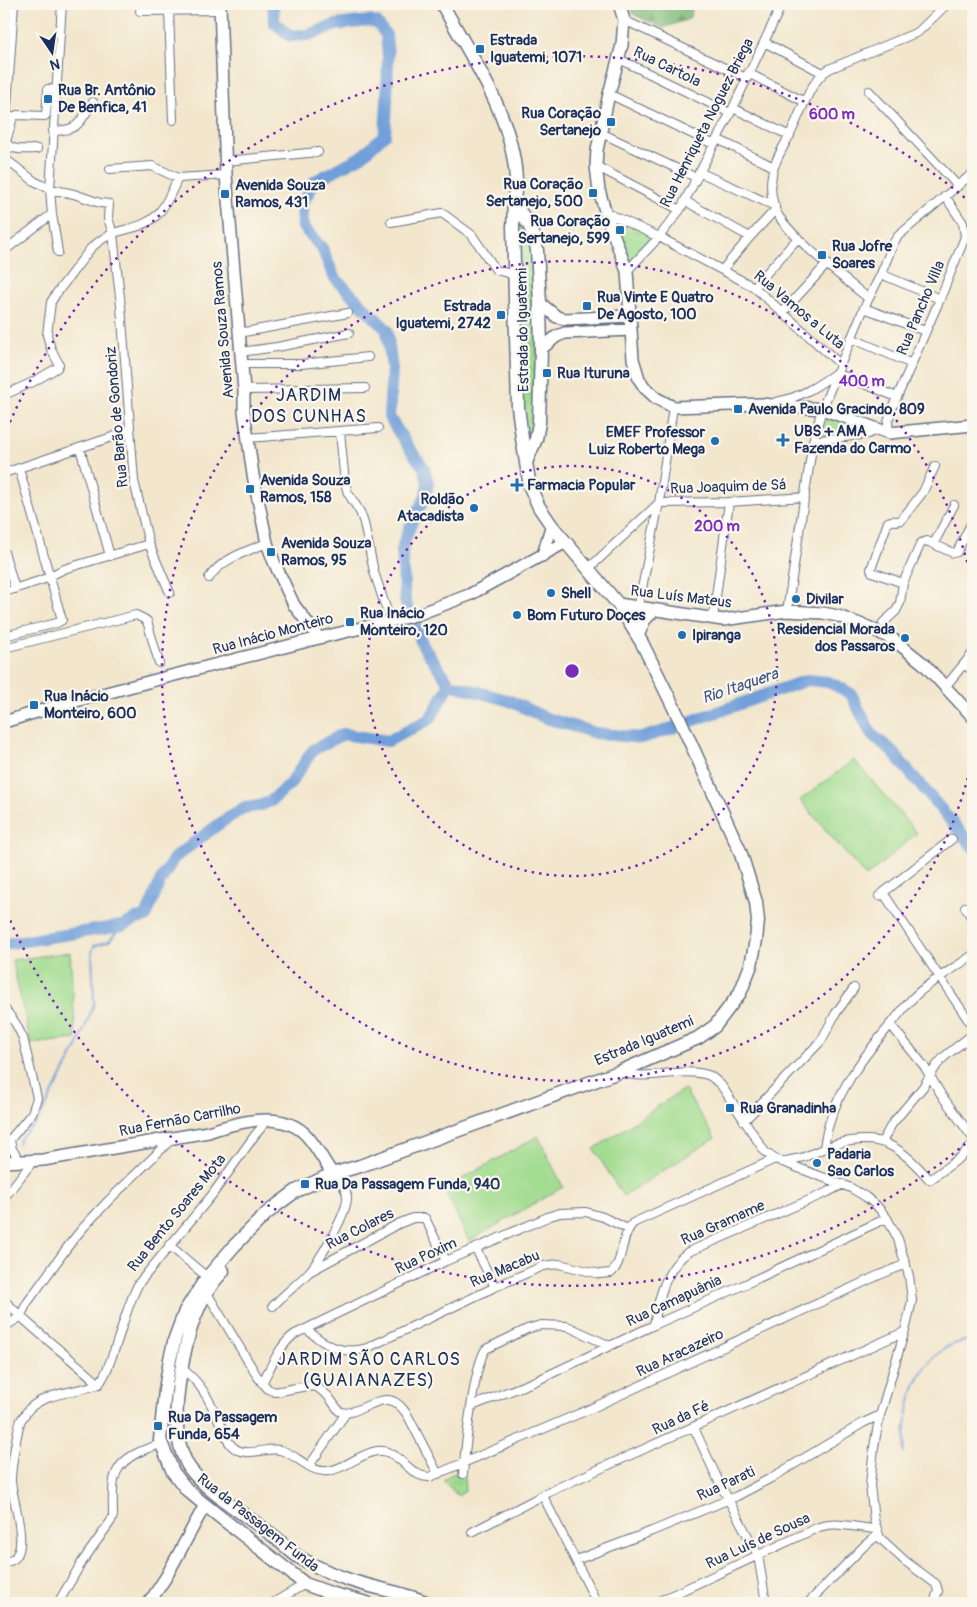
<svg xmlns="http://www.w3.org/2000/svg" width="977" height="1607" viewBox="0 0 977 1607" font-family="Pangolin,sans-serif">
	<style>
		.forest { fill: url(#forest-firs); stroke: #4e766c }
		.park { fill: url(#park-tufts); stroke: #5e8676 }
		.garden { fill: #a1dc8f; stroke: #5e8676 }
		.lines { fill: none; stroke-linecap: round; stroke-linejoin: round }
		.stream { stroke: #719fd9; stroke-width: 2 }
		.river { stroke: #719fd9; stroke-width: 12 }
		.street-casing { stroke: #666f84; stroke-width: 10 }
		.secondary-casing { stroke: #666f84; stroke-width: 14 }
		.primary-casing { stroke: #666f84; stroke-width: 15 }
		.street { stroke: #fff; stroke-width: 8 }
		.secondary { stroke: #fff; stroke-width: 11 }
		.primary { stroke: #fff; stroke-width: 12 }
		.ring { fill: none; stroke: #7b2cbf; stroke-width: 2.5; stroke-dasharray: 2.5 5 }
		.poi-dot { fill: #1f6fb2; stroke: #fbf7ec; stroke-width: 2 }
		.labels { text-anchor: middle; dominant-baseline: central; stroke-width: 4.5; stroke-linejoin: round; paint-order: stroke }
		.poi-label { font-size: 15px; font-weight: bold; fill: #1b2f5e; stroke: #fbf7ec; text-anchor: start }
		.street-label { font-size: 15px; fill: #1b2f5e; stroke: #fbf7ec }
		.water-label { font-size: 16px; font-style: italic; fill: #395689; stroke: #fbf7ec }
		.quarter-label { font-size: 18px; letter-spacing: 1px; fill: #1b2f5e; stroke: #fbf7ec }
		.centre { fill: #7b2cbf; stroke: #fbf7ec; stroke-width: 2.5 }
		.ring-label { font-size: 15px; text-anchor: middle; font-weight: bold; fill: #7b2cbf; stroke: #fbf7ec; stroke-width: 4.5; stroke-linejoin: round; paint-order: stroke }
	</style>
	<defs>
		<pattern id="forest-firs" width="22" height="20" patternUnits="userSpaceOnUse" patternTransform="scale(1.25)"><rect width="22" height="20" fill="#80bc7a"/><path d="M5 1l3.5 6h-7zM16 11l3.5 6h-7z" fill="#689967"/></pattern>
		<pattern id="park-tufts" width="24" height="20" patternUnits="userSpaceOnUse" patternTransform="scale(1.25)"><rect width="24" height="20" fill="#a1dc8f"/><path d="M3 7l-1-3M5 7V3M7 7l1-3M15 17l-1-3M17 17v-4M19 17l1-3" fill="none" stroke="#8abd7e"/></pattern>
	</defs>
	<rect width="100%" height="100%" fill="#fbf7ec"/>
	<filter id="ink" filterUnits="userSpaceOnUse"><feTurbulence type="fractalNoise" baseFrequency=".02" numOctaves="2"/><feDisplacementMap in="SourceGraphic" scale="10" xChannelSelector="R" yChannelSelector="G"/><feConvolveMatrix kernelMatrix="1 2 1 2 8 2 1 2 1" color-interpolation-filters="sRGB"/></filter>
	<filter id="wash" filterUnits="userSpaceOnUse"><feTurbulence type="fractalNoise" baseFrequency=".0096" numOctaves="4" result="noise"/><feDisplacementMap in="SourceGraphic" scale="20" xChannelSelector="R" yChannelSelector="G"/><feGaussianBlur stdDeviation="1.12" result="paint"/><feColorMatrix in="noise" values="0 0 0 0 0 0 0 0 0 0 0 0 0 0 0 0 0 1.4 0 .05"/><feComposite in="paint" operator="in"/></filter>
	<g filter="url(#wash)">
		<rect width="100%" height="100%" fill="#f2e6cc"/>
		<!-- forest -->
		<path class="forest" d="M629 4H694L689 19 663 28 633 14Z"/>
		<!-- park -->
		<path class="park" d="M606 213 659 237 626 269Z
			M521 223 529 225 540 303 532 441 522 438 516 224Z
			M829 417 855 425 852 433 827 436 821 435C819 427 823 421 829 417Z
			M452 1474 464 1475 465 1491 458 1496 443 1480Z"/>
		<!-- garden -->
		<path class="garden" d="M854 760 917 833 866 877 800 800Z
			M70 952 76 1039 31 1044 12 960Z
			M684 1089 715 1138 623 1196 594 1149Z
			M538 1136 563 1187 469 1241 444 1189Z"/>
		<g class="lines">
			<!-- stream -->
			<path class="stream" d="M18 1144 20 1138 36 1123 46 1106 77 1047 94 1004 92 952 94 946 109 941 122 926
				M904 1452C906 1414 909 1373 944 1349 952 1343 964 1341 973 1339"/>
			<!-- river -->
			<path class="river" d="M273 4 274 22 290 36 308 35 336 25 369 21 377 23 386 35 388 56 387 103 385 134 362 156 315 181 302 204 303 227 322 248 334 277 387 330 392 369 389 417 407 445 424 468 428 483 425 498 414 517 404 542 402 551 405 601 423 646 450 684
				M450 684 510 701 546 718 595 733 641 738 661 732 807 680 828 682 839 687 851 694 872 735 890 749 973 847
				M4 944 122 926 136 919 146 917 160 882 174 858 219 824 243 808 259 806 271 801 290 784 313 750 343 734 388 741 430 719 450 684"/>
		</g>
	</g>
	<g filter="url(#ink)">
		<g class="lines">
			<!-- street casing -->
			<g class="street-casing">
				<path id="street" d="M140 11 220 10
					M169 11 173 120
					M624 20 746 78
					M764 42 823 73
					M619 59 730 113
					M748 73 805 102
					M869 91 958 186
					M609 94 713 144
					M733 108 790 136
					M4 125 7 106 14 4
					M53 131C80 130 79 123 93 102
					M601 133 697 178
					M717 139 774 167
					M37 149C28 149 11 152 6 142L13 117 17 115 45 116 46 115 48 89 56 90
					M4 158 34 181 50 189 74 194 100 203 109 204 108 218 113 234 121 306 134 481 149 544 170 593
					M225 161 318 152
					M596 166 680 210
					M110 169 152 166 178 178 226 175
					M699 172 775 206
					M685 201 750 237
					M605 212 659 237 754 287 840 364
					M391 222 442 213 472 235 496 270 515 275
					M4 251 52 214
					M58 252 52 214 50 189 62 4
					M723 269 750 237 775 210
					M627 271 659 237 680 210 733 108 782 4
					M881 274 940 299
					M754 287 798 238
					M868 298C847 281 783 232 775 209 772 199 770 185 772 175 774 159 788 141 794 126 803 107 811 80 829 69L918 32 947 4
					M864 308 925 331
					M783 312 827 264
					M239 333 348 313
					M851 338 912 364
					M240 352 277 347 349 333
					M241 364H301L368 357
					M244 390 365 388
					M4 395 33 382 57 368 59 364 51 349 47 335 51 302 56 294 91 248C98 242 105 236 114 233 129 228 145 227 157 215 167 205 172 190 178 178
					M776 402C800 398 817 386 836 373L897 397
					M340 432 345 483 348 493 360 512 364 523 374 572 390 620
					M889 433 888 422 891 411 940 299 965 237 963 223 945 196
					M247 438 378 428
					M813 441 868 434 879 429
					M80 448 110 556
					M4 473 130 431
					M934 543 954 505
					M4 552 15 589
					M588 569 659 503 729 502 805 497
					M209 578C221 559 247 551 267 543
					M903 583 872 572 871 569 888 522C893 519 898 523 902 519L923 492 935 466
					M4 592 42 580 64 569 149 544
					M638 608 659 503 673 407
					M787 611 813 441 822 409 864 308 881 274 894 242 898 236 973 173
					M713 618 729 502
					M883 623 896 611 900 603 903 583 921 543 927 541 953 553 957 552 973 520
					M4 636 57 623 62 620 19 468
					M4 648 136 615 144 619 147 621 159 663
					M964 664 973 671
					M945 687 973 653
					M879 896 952 839
					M886 897 973 1027
					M965 907 973 920
					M4 1008 16 1024 23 1038 37 1098 32 1113 4 1147
					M890 1024 924 1066 942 1096 973 1138
					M621 1072C648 1082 682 1066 708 1075 713 1077 717 1082 721 1085L765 1152 775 1159 851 1188 866 1197 876 1205 887 1218 898 1239 909 1276 912 1300 907 1323 879 1419 874 1447 870 1485 874 1520 880 1538 905 1561 936 1584 938 1591 934 1603
					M744 1121 821 1041 836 1013 854 988
					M10 1141 12 1149 20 1161
					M882 1142 892 1124 923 1087 937 1065 944 1057 973 1034
					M824 1148C830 1099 861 1059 892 1023 900 1013 907 1003 917 994 934 979 955 968 973 955
					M782 1162C789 1160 797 1159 804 1157 815 1153 825 1147 836 1144 883 1132 900 1147 930 1180L962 1156 973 1144
					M4 1198 33 1161
					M169 1245 207 1277
					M476 1249 495 1287
					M309 1272 398 1224 413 1218H425L446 1261
					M207 1293 257 1376 268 1389 275 1392 307 1386 317 1387 328 1396 339 1411 346 1413C372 1409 388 1384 408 1416L438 1474
					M4 1300C33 1331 68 1355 99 1384
					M273 1306C284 1294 299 1283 309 1272 320 1260 348 1212 347 1197 347 1189 341 1183 336 1178
					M654 1325C659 1297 665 1269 688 1252L828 1192 843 1184
					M4 1327 20 1317 27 1303 69 1245 82 1229 108 1201 172 1139
					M306 1329C325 1345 342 1356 367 1348L495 1287 543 1266 559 1264 600 1274 611 1273C624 1262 620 1237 633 1223L775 1159
					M181 1368C201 1382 210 1401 220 1423 223 1430 226 1440 232 1446 245 1459 265 1447 280 1450 297 1454 309 1473 328 1471 345 1469 359 1454 377 1451 399 1448 409 1478 430 1477L590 1409 877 1276 906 1264
					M262 1383C271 1367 280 1344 295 1334L446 1261 550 1216 560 1213 586 1212 603 1217 628 1229
					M472 1406 538 1380 654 1325 737 1288 887 1218
					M694 1428 719 1482 758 1555 766 1603
					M309 1466 346 1413
					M463 1474C465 1452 474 1363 486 1349L527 1329 541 1325 567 1326 610 1346
					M543 1496 597 1603
					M472 1532 555 1489 904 1332
					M576 1560 652 1531 737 1496 771 1478 863 1423 880 1415
					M4 1562C36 1562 11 1497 11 1480 11 1469 17 1430 21 1420 23 1417 26 1413 28 1410 43 1393 78 1392 99 1384 105 1376 108 1368 111 1359 121 1334 126 1307 139 1283L212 1195 255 1135 268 1120
					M58 1603 82 1562 111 1521 113 1516C113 1504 112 1492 114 1480 118 1458 143 1449 162 1444
					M273 1603 305 1584
					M655 1603 819 1527C838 1521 857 1528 876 1529
					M808 1603 864 1546 878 1535"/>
			</g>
			<!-- secondary casing -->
			<g class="secondary-casing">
				<path id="secondary" d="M220 4 226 175 244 390V411L253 475 267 543 274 562 294 605 319 638
					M619 4 624 20 622 45 609 94 597 150 596 166 599 190 606 214 627 271 633 359 639 379 645 388 656 398 673 407 761 404 822 409 889 433 973 425
					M540 303 557 317 565 319 630 316
					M541 349 557 336 565 333 631 330
					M542 556C547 546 547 536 552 526
					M618 604 723 620 787 611 823 613 838 616 868 627 894 640 924 664 973 717
					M4 722 53 707 163 678 319 638 416 615 469 595 566 542
					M4 1162 43 1160 208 1132C238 1122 283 1109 307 1136 319 1149 325 1165 336 1178
					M149 1603 166 1577 205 1505"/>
			</g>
			<!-- primary casing -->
			<g class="primary-casing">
				<path id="primary" d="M514 203 529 225 534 236 537 250 540 303 541 349 539 423 536 439 527 460
					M638 635 644 620 654 610
					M223 1271C197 1298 187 1335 181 1371 176 1400 172 1436 187 1464 201 1488 248 1517 271 1534 281 1541 289 1551 300 1558 313 1565 327 1572 341 1577 369 1588 400 1591 428 1603
					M367 1603 330 1593 305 1584 205 1505 187 1490 173 1472 160 1440 165 1390 170 1359 175 1338 185 1311 205 1280 234 1246 266 1214 277 1205 296 1191 332 1174 360 1166 619 1072 698 1038 715 1026 740 993 751 965 756 940 758 921 756 902 740 851 681 722 642 643 618 604 552 526 539 507 530 487 522 438 518 407 513 226C514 218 513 210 514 203 514 195 516 187 516 180 513 115 472 59 442 4"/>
			</g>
			<!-- street -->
			<use href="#street" class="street"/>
			<!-- secondary -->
			<use href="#secondary" class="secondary"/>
			<!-- primary -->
			<use href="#primary" class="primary"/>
		</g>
	</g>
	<!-- distance rings -->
	<g class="ring">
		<circle cx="572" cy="671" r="205"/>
		<path d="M973 756A410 410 0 1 1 973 586"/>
		<path d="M971 1139A615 615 0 0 1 4 906M4 436A615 615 0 0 1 971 203"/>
	</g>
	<!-- markers -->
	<g class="poi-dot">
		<rect x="475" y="44" width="10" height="10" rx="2.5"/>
		<rect x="43" y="94" width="10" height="10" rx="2.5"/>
		<rect x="606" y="117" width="10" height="10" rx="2.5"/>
		<rect x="588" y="188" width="10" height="10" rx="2.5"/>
		<rect x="220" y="189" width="10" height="10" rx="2.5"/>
		<rect x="615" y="225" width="10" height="10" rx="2.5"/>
		<rect x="817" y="250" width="10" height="10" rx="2.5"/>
		<rect x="582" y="301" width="10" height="10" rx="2.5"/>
		<rect x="496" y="310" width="10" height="10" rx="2.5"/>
		<rect x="542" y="368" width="10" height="10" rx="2.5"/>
		<rect x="733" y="404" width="10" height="10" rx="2.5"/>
		<path d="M780.5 432.5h5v5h5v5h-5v5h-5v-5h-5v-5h5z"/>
		<circle cx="715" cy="441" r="5"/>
		<path d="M514.5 477.5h5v5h5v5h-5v5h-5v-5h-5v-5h5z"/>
		<rect x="245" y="484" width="10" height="10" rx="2.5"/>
		<circle cx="474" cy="508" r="5"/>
		<rect x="266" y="547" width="10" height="10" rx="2.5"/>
		<circle cx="551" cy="593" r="5"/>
		<circle cx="796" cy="599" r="5"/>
		<circle cx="517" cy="615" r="5"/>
		<rect x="345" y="617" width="10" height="10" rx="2.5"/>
		<circle cx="682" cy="635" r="5"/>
		<circle cx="905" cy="638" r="5"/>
		<rect x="29" y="700" width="10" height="10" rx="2.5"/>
		<rect x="725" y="1103" width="10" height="10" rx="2.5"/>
		<circle cx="817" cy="1163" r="5"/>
		<rect x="300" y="1179" width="10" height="10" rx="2.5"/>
		<rect x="153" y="1421" width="10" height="10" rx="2.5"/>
	</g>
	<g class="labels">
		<!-- poi labels -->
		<g class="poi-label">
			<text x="490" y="40">Estrada<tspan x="490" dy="17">Iguatemi, 1071</tspan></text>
			<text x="58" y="90">Rua Br. Antônio<tspan x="58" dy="17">De Benfica, 41</tspan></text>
			<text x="601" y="113" text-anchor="end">Rua Coração<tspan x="601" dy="17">Sertanejo</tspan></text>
			<text x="583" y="184" text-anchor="end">Rua Coração<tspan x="583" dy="17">Sertanejo, 500</tspan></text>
			<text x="235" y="185">Avenida Souza<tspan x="235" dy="17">Ramos, 431</tspan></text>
			<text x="610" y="221" text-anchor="end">Rua Coração<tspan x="610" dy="17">Sertanejo, 599</tspan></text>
			<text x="832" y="246">Rua Jofre<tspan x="832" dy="17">Soares</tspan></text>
			<text x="597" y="297">Rua Vinte E Quatro<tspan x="597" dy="17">De Agosto, 100</tspan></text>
			<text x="491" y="306" text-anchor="end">Estrada<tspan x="491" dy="17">Iguatemi, 2742</tspan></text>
			<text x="557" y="373">Rua Ituruna</text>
			<text x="748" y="409">Avenida Paulo Gracindo, 809</text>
			<text x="794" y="431">UBS + AMA<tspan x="794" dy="17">Fazenda do Carmo</tspan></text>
			<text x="705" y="432" text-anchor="end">EMEF Professor<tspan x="705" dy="17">Luiz Roberto Mega</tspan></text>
			<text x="260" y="480">Avenida Souza<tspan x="260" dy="17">Ramos, 158</tspan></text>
			<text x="527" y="485">Farmacia Popular</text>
			<text x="464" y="499" text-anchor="end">Roldão<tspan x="464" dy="17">Atacadista</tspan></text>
			<text x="281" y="543">Avenida Souza<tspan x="281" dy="17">Ramos, 95</tspan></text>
			<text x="561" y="593">Shell</text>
			<text x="806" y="599">Divilar</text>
			<text x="360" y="613">Rua Inácio<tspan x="360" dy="17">Monteiro, 120</tspan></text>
			<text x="527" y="615">Bom Futuro Doçes</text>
			<text x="895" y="629" text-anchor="end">Residencial Morada<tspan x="895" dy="17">dos Passaros</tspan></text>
			<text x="692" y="635">Ipiranga</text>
			<text x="44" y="696">Rua Inácio<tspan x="44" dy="17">Monteiro, 600</tspan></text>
			<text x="740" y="1108">Rua Granadinha</text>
			<text x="827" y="1154">Padaria<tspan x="827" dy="17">Sao Carlos</tspan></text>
			<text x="315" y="1184">Rua Da Passagem Funda, 940</text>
			<text x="168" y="1417">Rua Da Passagem<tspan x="168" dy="17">Funda, 654</tspan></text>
		</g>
		<!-- street labels -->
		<g class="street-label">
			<text transform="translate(667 67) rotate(26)">Rua Cartola</text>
			<text transform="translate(707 123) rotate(-63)">Rua Henriqueta Noguez Briega</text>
			<text transform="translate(921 308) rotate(-67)">Rua Pancho Villa</text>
			<text transform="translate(799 310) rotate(40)">Rua Vamos a Luta</text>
			<text transform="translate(223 330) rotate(-95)">Avenida Souza Ramos</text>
			<text transform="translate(523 330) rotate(-91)">Estrada do Iguatemi</text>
			<text transform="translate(117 417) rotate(-95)">Rua Barão de Gondoriz</text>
			<text transform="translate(728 487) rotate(-2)">Rua Joaquim de Sá</text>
			<text transform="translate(681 597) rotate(7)">Rua Luís Mateus</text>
			<text transform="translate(273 634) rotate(-15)">Rua Inácio Monteiro</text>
			<text transform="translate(644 1041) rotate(-23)">Estrada Iguatemi</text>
			<text transform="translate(180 1120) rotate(-11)">Rua Fernão Carrilho</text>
			<text transform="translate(177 1213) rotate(-51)">Rua Bento Soares Mota</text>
			<text transform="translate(723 1223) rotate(-24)">Rua Gramame</text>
			<text transform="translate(360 1229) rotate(-27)">Rua Colares</text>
			<text transform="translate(426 1256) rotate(-25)">Rua Poxim</text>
			<text transform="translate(505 1269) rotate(-23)">Rua Macabu</text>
			<text transform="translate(674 1301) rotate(-25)">Rua Camapuânia</text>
			<text transform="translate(680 1353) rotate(-25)">Rua Aracazeiro</text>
			<text transform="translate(681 1418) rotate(-25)">Rua da Fé</text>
			<text transform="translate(726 1484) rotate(-25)">Rua Parati</text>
			<text transform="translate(258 1523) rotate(38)">Rua da Passagem Funda</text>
			<text transform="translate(758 1541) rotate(-25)">Rua Luís de Sousa</text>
		</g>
		<!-- water labels -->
		<g class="water-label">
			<text transform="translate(740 686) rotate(-19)">Rio Itaquera</text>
		</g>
		<!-- quarter labels -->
		<g class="quarter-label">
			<text x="309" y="395">JARDIM<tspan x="309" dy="21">DOS CUNHAS</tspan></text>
			<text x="369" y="1359">JARDIM SÃO CARLOS<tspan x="369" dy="21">(GUAIANAZES)</tspan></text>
		</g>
	</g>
	<circle cx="572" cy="671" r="8" class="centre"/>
	<g class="ring-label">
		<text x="832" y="119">600 m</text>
		<text x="862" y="386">400 m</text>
		<text x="717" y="531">200 m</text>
	</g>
	<!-- margin -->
	<rect width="977" height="1607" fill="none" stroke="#fbf7ec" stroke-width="20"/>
	<!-- north arrow -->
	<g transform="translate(52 52) rotate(167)" stroke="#fbf7ec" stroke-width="4" paint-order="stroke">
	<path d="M0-4L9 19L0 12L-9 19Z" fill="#1b2f5e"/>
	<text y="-8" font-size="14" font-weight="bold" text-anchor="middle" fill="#1b2f5e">N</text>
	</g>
</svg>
